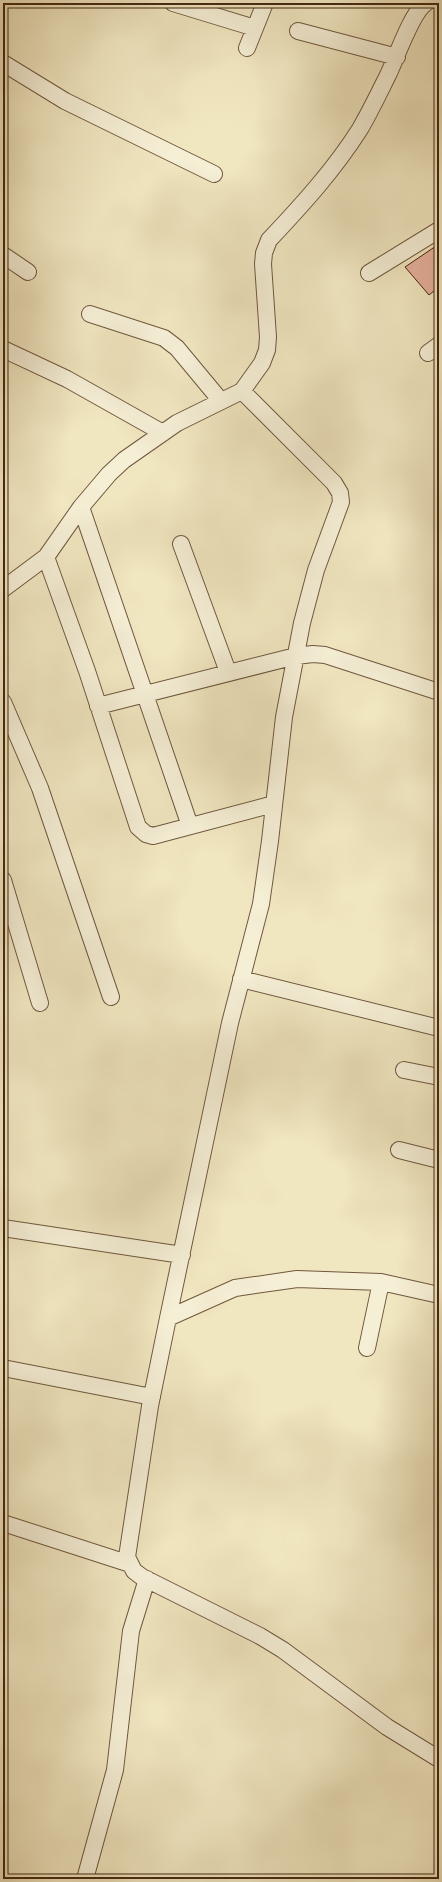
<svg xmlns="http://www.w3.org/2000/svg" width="442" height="1882" viewBox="0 0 442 1882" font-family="Cardo,serif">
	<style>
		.building { fill: #e5b09c; stroke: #452811 }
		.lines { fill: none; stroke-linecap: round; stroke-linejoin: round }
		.street-casing { stroke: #70583d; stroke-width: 18 }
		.street { stroke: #f5efd6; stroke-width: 16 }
	</style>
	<rect width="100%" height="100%" fill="#f0e6c0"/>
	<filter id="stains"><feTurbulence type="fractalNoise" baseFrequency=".005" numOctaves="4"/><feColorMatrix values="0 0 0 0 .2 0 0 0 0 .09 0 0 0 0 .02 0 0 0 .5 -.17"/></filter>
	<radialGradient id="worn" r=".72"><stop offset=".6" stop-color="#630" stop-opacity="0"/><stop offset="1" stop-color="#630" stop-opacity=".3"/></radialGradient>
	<!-- building -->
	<path class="building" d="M439 244V287L429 295 405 267Z"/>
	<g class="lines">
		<!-- street casing -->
		<g class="street-casing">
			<path id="street" d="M173 3 255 28
				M298 31 397 57
				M247 48 265 3
				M3 63 65 101 214 174
				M3 255 28 272
				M369 273 439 230
				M90 314 164 338 177 348 221 401
				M3 349 67 379 163 433
				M428 353 439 345
				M242 391 334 483 340 493 341 502 316 570 302 623 284 717 270 841 261 904 230 1023 168 1318 150 1406 127 1557 134 1571 142 1577 260 1636 283 1650 387 1727 439 1759
				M81 507 190 826
				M181 544 228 672
				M46 557 87 671 138 827 146 834 153 836 274 804
				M3 589 46 557 81 507 109 474 124 460 177 423 242 391 262 363 267 350 268 337 263 264 264 253 269 240C302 205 334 170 360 129 370 112 379 93 388 75 396 59 412 11 426 3
				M3 702 40 788 111 997
				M98 706 296 656 313 654 325 655 439 692
				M3 880 40 1003
				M241 979 439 1028
				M404 1070 439 1077
				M399 1150 439 1160
				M3 1228 182 1255
				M168 1318 235 1288 297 1279 381 1282 439 1295
				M367 1348 381 1282
				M3 1368 152 1397
				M3 1523 130 1564
				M85 1879 115 1770 131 1631 147 1579"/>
		</g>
		<!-- street -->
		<use href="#street" class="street"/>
	</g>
	<!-- margin -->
	<rect width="442" height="1882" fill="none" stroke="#f0e6c0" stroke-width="16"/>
	<rect x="4" y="4" width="434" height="1874" fill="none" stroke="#452811" stroke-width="2"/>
	<rect x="8" y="8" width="426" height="1866" fill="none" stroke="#452811"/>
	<rect width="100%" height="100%" filter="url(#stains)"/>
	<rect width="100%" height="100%" fill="url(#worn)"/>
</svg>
